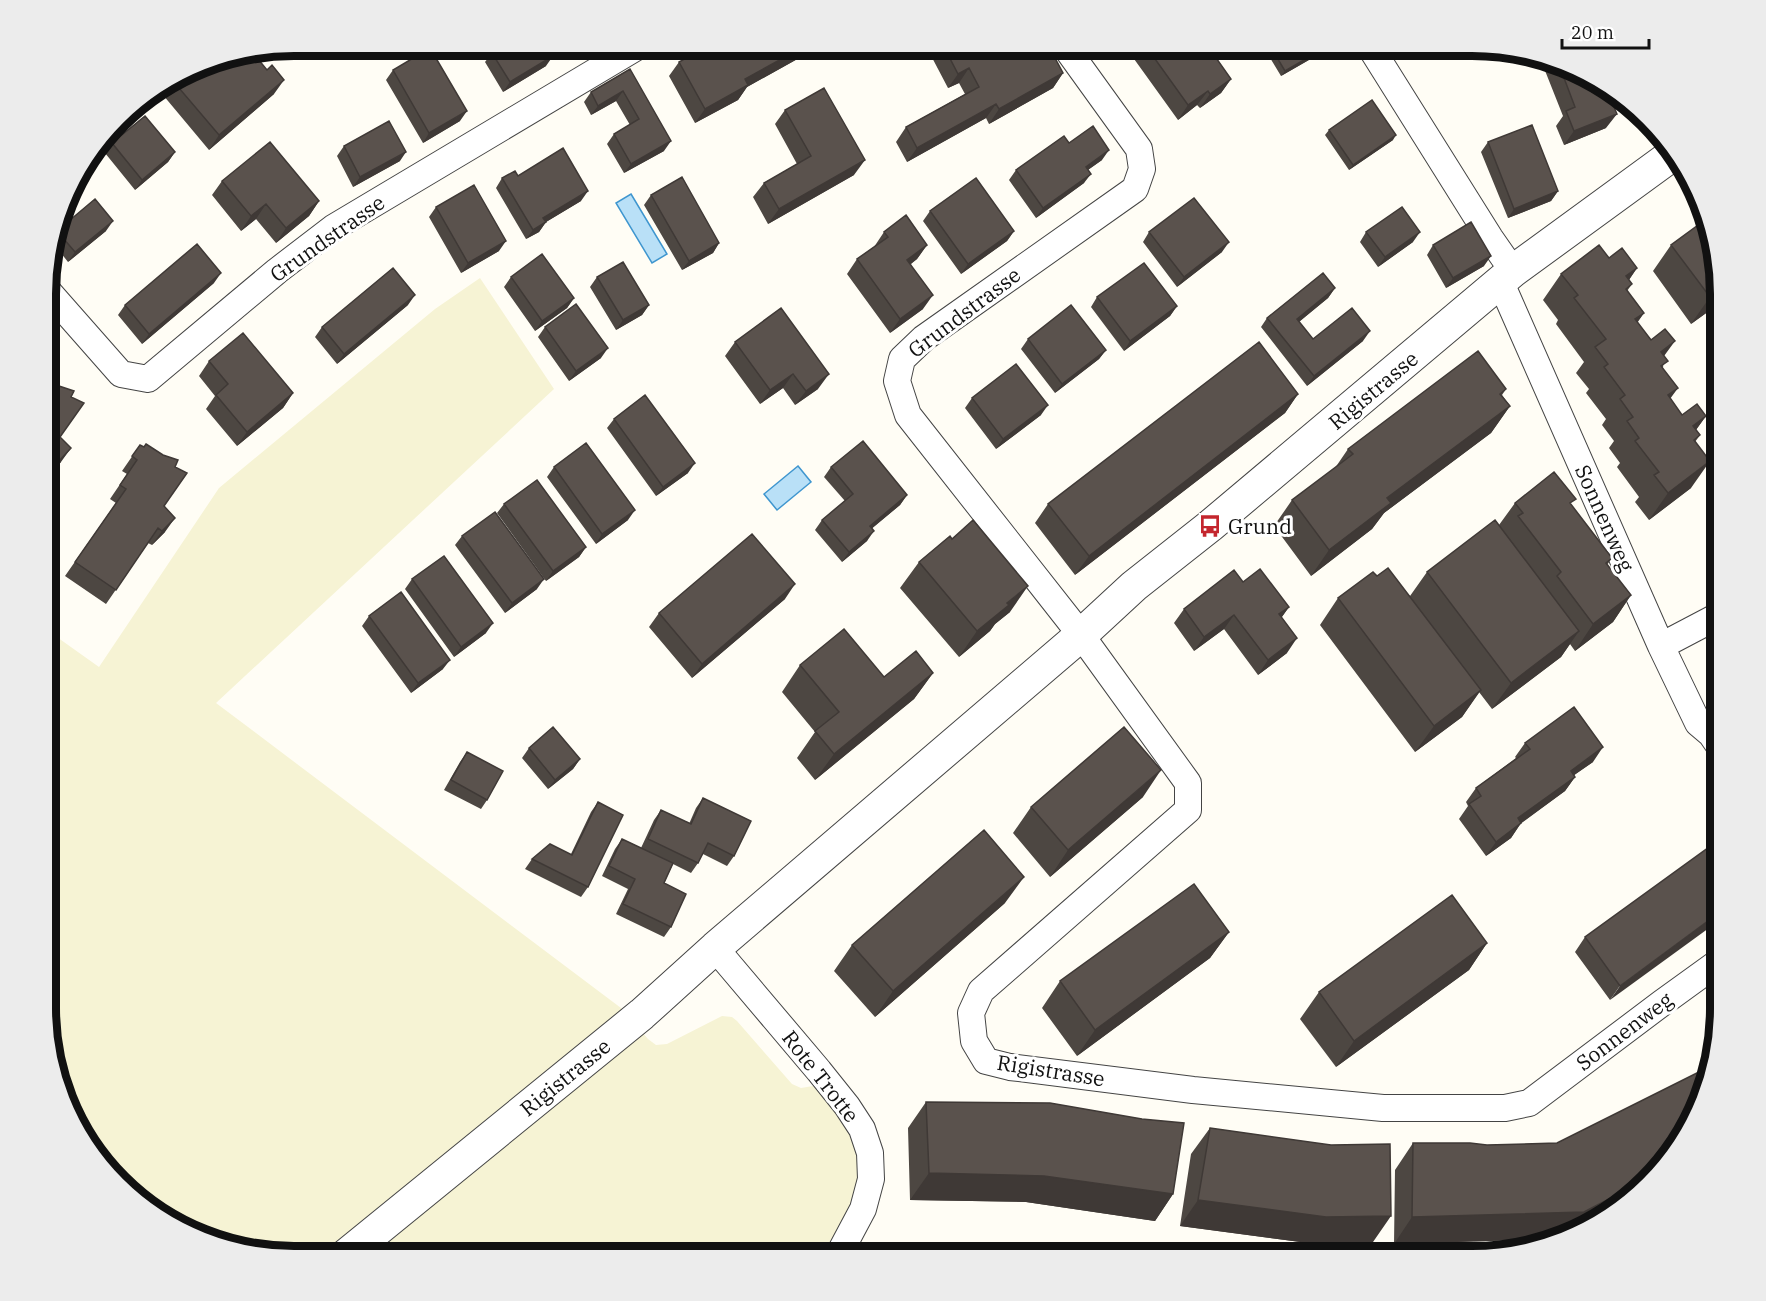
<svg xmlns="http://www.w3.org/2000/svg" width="1766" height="1301" viewBox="0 0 1766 1301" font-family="'IBM Plex Serif',serif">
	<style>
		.farmland { fill: #f6f3d4 }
		.water { fill: #b9e0f7; stroke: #3f96cf; stroke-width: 1.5 }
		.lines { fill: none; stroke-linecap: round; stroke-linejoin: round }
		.minor-casing { stroke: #444; stroke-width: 28 }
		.tertiary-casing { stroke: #444; stroke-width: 34 }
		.minor { stroke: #fff; stroke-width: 26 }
		.tertiary { stroke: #fff; stroke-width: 32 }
		.wall { fill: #4d4742 }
		.shaded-wall { fill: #3f3936 }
		.building { fill: #5a524d; stroke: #3f3936; stroke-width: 1.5 }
		.labels { text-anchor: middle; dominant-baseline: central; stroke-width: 6; stroke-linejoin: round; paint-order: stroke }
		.street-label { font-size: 21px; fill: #111; stroke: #fff }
		.poi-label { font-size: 21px; fill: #111; stroke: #fff; text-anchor: start }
		.rim { fill: none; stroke: #111; stroke-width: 8 }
	</style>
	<rect width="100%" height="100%" fill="#fffdf5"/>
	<!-- farmland -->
	<path class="farmland" d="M480 278 554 389 216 703 621 1008 648 1039 656 1045 667 1044 722 1016 732 1017 737 1021 792 1084 801 1088 813 1086 831 1104 852 1136 858 1165 857 1186 851 1208 828 1256 278 1255 213 1243 142 1204 78 1131 47 1040V630L99 667 219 488 435 309Z"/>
	<!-- water -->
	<path class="water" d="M631 194 667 254 652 263 616 203Z
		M798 466 811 482 777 510 764 494Z"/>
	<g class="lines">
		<!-- minor casing -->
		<g class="minor-casing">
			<path id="minor" d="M1064 45 1139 149 1142 169 1135 189 924 338 902 359 897 381 908 415 1081 635 1188 783V810L981 991 971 1013 974 1041 986 1061 1010 1067 1193 1090 1383 1108H1505L1529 1103 1662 1003 1720 961
				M1369 45 1490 238 1513 271
				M1501 283 1661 646 1698 723 1711 734 1720 747
				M47 290 121 374 148 379 277 271 333 228 640 45
				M1661 646 1720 615
				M715 948 819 1071 847 1106 862 1129 870 1153 871 1179 863 1209 838 1256"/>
		</g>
		<!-- tertiary casing -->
		<g class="tertiary-casing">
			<path id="tertiary" d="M345 1256 642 1014 715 948 1081 635 1134 586 1210 526 1513 271 1672 155"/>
		</g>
		<!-- minor -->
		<use href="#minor" class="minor"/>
		<!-- tertiary -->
		<use href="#tertiary" class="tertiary"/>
	</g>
	<!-- wall -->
	<path class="wall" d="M294 45H302L298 49Z
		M709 45H810L801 57 747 87 738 100 695 123 669 76 679 62Z
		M929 45H1048L1063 73 1053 88 989 124 986 118 907 162 896 142 906 127 965 94 959 83 948 88 927 48Z
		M1124 45H1207L1231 79 1221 93 1200 108 1197 105 1178 120Z
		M1278 45H1331L1328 49 1281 76 1269 56 1273 51 1279 47Z
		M492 53 546 66 503 92 485 62Z
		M1540 58 1567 64 1606 128 1564 145 1556 126 1563 116Z
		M630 69 664 151 624 173 607 144 614 134 630 125 616 101 591 115 584 102 591 92Z
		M393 70 460 121 423 143 386 80Z
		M173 81 274 94 209 150 163 95Z
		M785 110 854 175 768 224 753 197 764 183 797 164 775 124Z
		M1329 130 1393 140 1349 170 1325 135Z
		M1488 142 1558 191 1551 201 1508 218 1481 152Z
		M112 143 175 152 168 162 135 190 105 153Z
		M1069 143 1102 160 1088 170 1084 183 1036 218 1009 180 1016 170Z
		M344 146 400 161 353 187 337 156Z
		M518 176 581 201 546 222 539 232 526 239 496 188 502 178Z
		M222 181 319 201 309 216 276 243 256 219 241 231 212 195Z
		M651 195 719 243 713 253 682 270 644 205Z
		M436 207 499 251 461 273 429 217Z
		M930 211 1014 231 1007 241 961 274 923 221Z
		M57 231H106L68 262 53 243Z
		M884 232 927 245 917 259 911 264 923 309 890 333 847 274 857 259 874 247Z
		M1149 232 1222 252 1177 287 1143 242Z
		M1366 232 1413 242 1378 267 1360 242Z
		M1433 245 1484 266 1446 288 1427 255Z
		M1671 245 1720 303 1691 324 1653 271Z
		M1609 258 1637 268 1629 280 1632 284 1627 291 1644 313 1637 322 1664 356 1663 368 1670 399 1682 415 1706 416 1696 430 1700 435 1695 442 1691 488 1649 520 1635 502 1639 497 1617 467 1620 463 1609 448 1614 441 1602 425 1606 419 1586 393 1589 389 1576 373 1584 362 1556 324 1558 320 1543 300 1561 274Z
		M511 277 574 298 567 308 535 331 504 287Z
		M597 277 649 305 642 315 616 330 590 287Z
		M214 283 142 344 118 315 125 305Z
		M1335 288 1328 298 1299 322 1313 339 1363 341 1307 386 1261 327 1267 318Z
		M1097 297 1177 306 1170 316 1124 351 1091 307Z
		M408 305 337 364 315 337 322 327Z
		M545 327 601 358 569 381 538 337Z
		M1028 339 1106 350 1099 359 1055 393 1021 349Z
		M735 342 818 389 795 405 783 388 760 404 725 356Z
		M209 361 293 393 283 408 237 446 206 409 215 396 199 376Z
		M47 377 71 397 60 437 61 462 49 476 47 474Z
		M1506 389 1502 395 1510 406 1491 433 1384 513 1372 529 1311 576 1274 526 1292 500 1335 468 1348 449Z
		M1298 394 1285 413 1075 575 1035 523 1048 504Z
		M972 398 1041 415 996 449 965 408Z
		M614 419 688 473 656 496 607 428Z
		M140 445 175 467 164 506 165 532 152 545 148 543 106 604 65 576 116 503 110 499 127 474 122 471Z
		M554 467 628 520 596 544 547 477Z
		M831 467 907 495 900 505 872 528 867 541 842 562 815 530 822 520 845 501 824 477Z
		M1515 503 1571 505 1612 558 1607 565 1631 595 1613 622 1575 651 1570 644 1561 657 1492 709 1479 692 1462 717 1415 752 1320 625 1338 598 1377 576 1410 596 1427 572 1499 525Z
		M1720 503V531L1710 517Z
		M504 504 586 547 579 557 546 581 497 513Z
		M462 536 537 589 505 613 455 545Z
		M919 562 1010 612 995 624 990 631 959 657 900 588Z
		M412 579 486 633 454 657 405 589Z
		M1243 582 1289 607 1281 618 1287 653 1258 675 1224 629 1194 651 1174 623 1184 609Z
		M785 599 692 678 649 627 659 613Z
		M369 616 443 669 411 693 362 626Z
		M800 665 884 677 933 673 914 699 815 780 797 758 815 732 782 692Z
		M1525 743 1593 762 1574 775 1575 777 1565 791 1521 823 1511 838 1486 856 1459 819 1468 806 1466 802 1476 788 1516 758 1515 757Z
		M529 748 580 759 573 769 548 789 522 758Z
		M467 752 487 800 481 809 444 790 460 762Z
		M1143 797 1050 877 1013 833 1031 807Z
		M703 798 734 856 727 866 703 854 698 863 691 873 673 864 664 883 671 927 664 937 616 914 628 889 602 876 615 849 622 839 641 848 654 820 661 810 689 824 696 808Z
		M598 802 588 887 581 897 525 869 532 859 571 854 591 812Z
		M1720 842 1610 1000 1575 952 1585 937Z
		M1005 903 875 1017 834 971 852 945Z
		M1229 932 1210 958 1077 1056 1042 1008 1060 981Z
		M1487 943 1469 970 1336 1067 1300 1019 1319 992Z
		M926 1102 1173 1194 1155 1221 1026 1202 910 1200 908 1128Z
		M1210 1128 1373 1242 1308 1243 1180 1226 1191 1154Z
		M1413 1143 1487 1145 1557 1143 1669 1159 1586 1228 1579 1231 1547 1239 1394 1244 1395 1170Z"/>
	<!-- shaded-wall -->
	<path class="shaded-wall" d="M807 45H810L801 57 747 87 738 100 695 123 705 109 745 79Z
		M1330 45H1331L1328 49 1281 76 1285 71Z
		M553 56 546 66 503 92 510 82Z
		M969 68 959 83 948 88 958 74Z
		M1063 73 1053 88 989 124 999 109Z
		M1231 79 1221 93 1200 108 1210 94Z
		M284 80 274 94 209 150 219 135Z
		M623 91 616 101 591 115 598 106Z
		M1208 91 1197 105 1178 120 1188 105Z
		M996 104 986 118 907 162 917 148Z
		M467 111 460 121 423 143 429 133Z
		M1617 114 1606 128 1564 145 1574 131Z
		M1396 135 1393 140 1349 170 1353 165Z
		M671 141 664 151 624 173 631 164Z
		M1109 150 1102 160 1079 176 1086 167Z
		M175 152 168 162 135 190 142 180Z
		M406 152 400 161 353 187 360 177Z
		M865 160 854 175 768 224 779 209Z
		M1091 174 1084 183 1036 218 1043 208Z
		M588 191 581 201 536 228 543 218Z
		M1558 191 1551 201 1508 218 1514 209Z
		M319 201 309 216 276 243 286 228Z
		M266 204 256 219 241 231 251 216Z
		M113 221 106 231 68 262 75 252Z
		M546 222 539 232 526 239 533 230Z
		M1014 231 1007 241 961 274 968 264Z
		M1420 232 1413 242 1378 267 1385 257Z
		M506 241 499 251 461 273 468 263Z
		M1229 242 1222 252 1177 287 1184 277Z
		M719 243 713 253 682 270 689 261Z
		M927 245 917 259 897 274 907 260Z
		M1491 256 1484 266 1446 288 1453 278Z
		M1637 268 1619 294 1626 276Z
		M221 273 214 283 142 344 149 334Z
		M1335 288 1328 298 1290 329 1297 319Z
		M1720 290V303L1691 324 1710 297Z
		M415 295 408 305 337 364 344 354Z
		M933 295 923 309 890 333 900 319Z
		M574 298 567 308 535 331 542 321Z
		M649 305 642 315 616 330 623 320Z
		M1177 306 1170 316 1124 351 1130 341Z
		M1644 313 1626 339 1635 319Z
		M1370 331 1363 341 1307 386 1314 376Z
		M1675 341 1656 367 1661 352Z
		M608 348 601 358 569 381 576 371Z
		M1106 350 1099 359 1055 393 1062 384Z
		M793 374 783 388 760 404 770 390Z
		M829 374 818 389 795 405 806 391Z
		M1678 388 1659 414 1668 395Z
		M293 393 283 408 237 446 247 432Z
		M1298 394 1285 413 1075 575 1089 556Z
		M1048 405 1041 415 996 449 1003 439Z
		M1510 406 1491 433 1384 513 1372 529 1311 576 1329 550 1387 498Z
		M1706 416 1687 442 1693 426Z
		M71 448 61 462 49 476 59 461Z
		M1710 461 1691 488 1649 520 1668 493Z
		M695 463 688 473 656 496 663 487Z
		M907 495 900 505 863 536 870 526Z
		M635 510 628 520 596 544 602 534Z
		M175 518 165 532 152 545 162 531Z
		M874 531 867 541 842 562 849 552Z
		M586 547 579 557 546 581 553 571Z
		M544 579 537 589 505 613 512 603Z
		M795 584 785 599 692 678 702 664Z
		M1028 586 1010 612 995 624 990 631 959 657 977 631 1007 603Z
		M1631 595 1613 622 1575 651 1593 624Z
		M1289 607 1279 621V614Z
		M1234 615 1224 629 1194 651 1204 637Z
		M493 623 486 633 454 657 461 647Z
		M1579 631 1561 657 1492 709 1511 683Z
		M1297 638 1287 653 1258 675 1268 660Z
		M450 660 443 669 411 693 418 683Z
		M933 673 914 699 815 780 834 754Z
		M1481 690 1462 717 1415 752 1434 726Z
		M1603 747 1593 762 1560 785 1571 771Z
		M580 759 573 769 548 789 555 780Z
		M1161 770 1143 797 1050 877 1068 850Z
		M1575 777 1565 791 1508 833 1518 818Z
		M1521 823 1511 838 1486 856 1496 842Z
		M1024 877 1005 903 875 1017 893 991Z
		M1720 912V920L1610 1000 1620 986Z
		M1229 932 1210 958 1077 1056 1095 1030Z
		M1487 943 1469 970 1336 1067 1354 1041Z
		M929 1173 1044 1176 1173 1194 1155 1221 1026 1202 910 1200Z
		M1640 1183 1586 1228 1579 1231 1547 1239 1394 1244 1412 1217Z
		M1198 1200 1391 1216 1373 1242 1308 1243 1180 1226Z"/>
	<!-- building -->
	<path class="building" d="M505 45H547L553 56 510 82 492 53Z
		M709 45H807L745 79 748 85 705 109 679 62Z
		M943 45H1048L1063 73 999 109 996 104 917 148 906 127 979 87 969 68 958 74Z
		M1145 45H1207L1231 79 1210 94 1208 91 1188 105Z
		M1283 45H1330L1285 71 1273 51Z
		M430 48 467 111 429 133 393 70Z
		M253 53 267 70 272 65 284 80 219 135 173 81 199 64Z
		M1558 62 1567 64 1605 86 1617 114 1574 131 1566 111 1575 107Z
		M630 69 671 141 631 164 614 134 639 119 623 91 598 106 591 92Z
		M824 88 865 160 779 209 764 183 811 156 785 110Z
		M1372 100 1396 135 1353 165 1329 130Z
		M145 116 175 152 142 180 112 143Z
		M389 121 406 152 360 177 344 146Z
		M1532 125 1558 191 1514 209 1488 142Z
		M1093 126 1109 150 1086 167 1091 174 1043 208 1016 170 1064 136 1069 143Z
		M270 142 319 201 286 228 266 204 251 216 222 181Z
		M563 148 588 191 543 218 546 222 533 230 502 178 515 171 518 176Z
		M682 177 719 243 689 261 651 195Z
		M976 178 1014 231 968 264 930 211Z
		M474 185 506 241 468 263 436 207Z
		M1194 198 1229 242 1184 277 1149 232Z
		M95 199 113 221 75 252 57 231Z
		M1402 207 1420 232 1385 257 1366 232Z
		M906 215 927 245 907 260 933 295 900 319 857 259 888 237 884 232Z
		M1705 220 1720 278V290L1710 297 1671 245Z
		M1471 222 1491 256 1453 278 1433 245Z
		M197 244 221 273 149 334 125 305Z
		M1599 245 1609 258 1622 248 1637 268 1626 276 1632 284 1626 289 1644 313 1635 319 1651 340 1665 329 1675 341 1661 352 1668 361 1661 366 1678 388 1668 395 1682 415 1697 404 1706 416 1693 426 1700 435 1694 440 1710 461 1668 493 1654 475 1659 472 1635 441 1639 438 1627 421 1633 417 1620 399 1625 395 1604 367 1608 364 1595 347 1606 339 1574 298 1578 295 1561 274Z
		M542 254 574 298 542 321 511 277Z
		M623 262 649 305 623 320 597 277Z
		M1144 263 1177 306 1130 341 1097 297Z
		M393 268 415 295 344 354 322 327Z
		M1323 273 1335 288 1297 319 1313 339 1352 308 1370 331 1314 376 1267 318Z
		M576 304 608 348 576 371 545 327Z
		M1071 305 1106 350 1062 384 1028 339Z
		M781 308 829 374 806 391 793 374 770 390 735 342Z
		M243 333 293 393 247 432 216 395 228 384 209 361Z
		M1259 342 1298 394 1089 556 1048 504Z
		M1478 351 1506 389 1500 394 1510 406 1387 498 1391 503 1329 550 1292 500 1353 454 1348 449Z
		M1016 364 1048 405 1003 439 972 398Z
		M47 377 59 386 74 391 71 397 84 403 60 437 71 448 59 461 55 458 47 470Z
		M645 395 695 463 663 487 614 419Z
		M863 441 907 495 870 526 874 531 849 552 822 520 853 494 831 467Z
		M586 443 635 510 602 534 554 467Z
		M146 444 163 455 178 460 175 467 187 473 164 506 175 518 162 531 158 528 116 590 75 562 126 489 120 485 137 460 132 456 140 445 144 447Z
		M1554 472 1576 499 1570 503 1612 558 1606 563 1631 595 1593 624 1557 576 1561 572 1518 516 1523 513 1515 503Z
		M537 480 586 547 553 571 504 504Z
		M495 512 544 579 512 603 462 536Z
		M973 520 1028 586 1007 603 1009 605 977 631 919 562 950 536 952 539Z
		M1495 520 1579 631 1511 683 1427 572Z
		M752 534 795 584 702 664 659 613Z
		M444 556 493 623 461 647 412 579Z
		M1388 568 1481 690 1434 726 1338 598 1373 572 1377 576Z
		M1260 569 1289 607 1279 614 1297 638 1268 660 1234 615 1204 637 1184 609 1234 570 1243 582Z
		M401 592 450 660 418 683 369 616Z
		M844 629 884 677 916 651 933 673 834 754 815 731 839 712 800 665Z
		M1574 707 1603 747 1571 771 1575 777 1518 818 1521 823 1496 842 1469 804 1481 796 1476 788 1530 749 1525 743Z
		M553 727 580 759 555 780 529 748Z
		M1124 727 1161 770 1068 850 1031 807Z
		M467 752 503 771 487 800 451 780Z
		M703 798 751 821 734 856 708 843 698 863 648 839 661 810 691 824Z
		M598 802 623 815 588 887 532 859 550 844 572 855Z
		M984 830 1024 877 893 991 852 945Z
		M622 839 673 863 664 883 686 894 671 927 623 904 635 879 609 866Z
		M1719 840 1720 842V912L1620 986 1585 937Z
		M1194 884 1229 932 1095 1030 1060 981Z
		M1452 895 1487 943 1354 1041 1319 992Z
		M1711 1066 1702 1102 1669 1159 1640 1183 1584 1212 1412 1217 1413 1143H1470L1487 1145 1557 1143Z
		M926 1102 1050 1103 1142 1119 1184 1123 1173 1194 1044 1176 929 1173Z
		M1210 1128 1331 1145 1390 1144 1391 1216 1326 1217 1198 1200Z"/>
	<!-- icons -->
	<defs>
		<g id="bus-bare" transform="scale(1.8)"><path d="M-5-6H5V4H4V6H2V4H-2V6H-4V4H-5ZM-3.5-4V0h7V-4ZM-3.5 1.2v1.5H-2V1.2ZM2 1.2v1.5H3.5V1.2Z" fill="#c4262e" stroke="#fff" stroke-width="2.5" paint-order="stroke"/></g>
	</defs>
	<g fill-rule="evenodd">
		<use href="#bus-bare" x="1210" y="526"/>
	</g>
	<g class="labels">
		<!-- street labels -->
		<g class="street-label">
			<text transform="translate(327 238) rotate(-35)">Grundstrasse</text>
			<text transform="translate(964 312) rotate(-37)">Grundstrasse</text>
			<text transform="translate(1373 390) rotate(-40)">Rigistrasse</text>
			<text transform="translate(1605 518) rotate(66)">Sonnenweg</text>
			<text transform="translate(1624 1031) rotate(-37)">Sonnenweg</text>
			<text transform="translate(1051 1070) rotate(9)">Rigistrasse</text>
			<text transform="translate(821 1076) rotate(52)">Rote Trotte</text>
			<text transform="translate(565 1077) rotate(-39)">Rigistrasse</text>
		</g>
		<!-- poi labels -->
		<g class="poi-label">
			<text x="1228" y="526">Grund</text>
		</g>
	</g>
	<!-- crop -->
	<path d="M0 0H1766V1301H0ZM294 56H1472A238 238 0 0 1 1710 294V1008A238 238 0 0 1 1472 1246H294A238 238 0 0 1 56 1008V294A238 238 0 0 1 294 56Z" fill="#ececec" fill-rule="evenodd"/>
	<path class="rim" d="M294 56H1472A238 238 0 0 1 1710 294V1008A238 238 0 0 1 1472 1246H294A238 238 0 0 1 56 1008V294A238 238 0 0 1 294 56Z"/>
	<!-- scale -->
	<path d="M1562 39v9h87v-9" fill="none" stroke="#111111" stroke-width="3"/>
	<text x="1571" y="39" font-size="18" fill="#111111" stroke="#ffffff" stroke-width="4.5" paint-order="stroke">20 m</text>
</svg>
